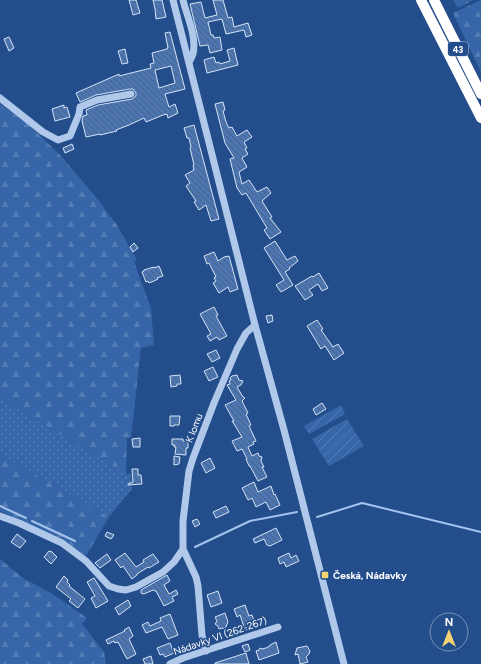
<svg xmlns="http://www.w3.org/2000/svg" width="481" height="664" viewBox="0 0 481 664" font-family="Figtree,sans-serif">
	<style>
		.grass { fill: url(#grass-dots) }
		.forest { fill: url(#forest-firs) }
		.garden { fill: url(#garden-furrows) }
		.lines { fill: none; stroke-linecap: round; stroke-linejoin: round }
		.stream { stroke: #a4c3ec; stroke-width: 2 }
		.building { fill: url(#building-back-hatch); stroke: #d5e3f8; fill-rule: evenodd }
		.minor { stroke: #b0c9eb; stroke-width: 7 }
		.highway { stroke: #fff; stroke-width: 10 }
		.poi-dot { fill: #f6d472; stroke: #234d8b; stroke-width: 1.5 }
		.labels { text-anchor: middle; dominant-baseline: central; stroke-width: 3; stroke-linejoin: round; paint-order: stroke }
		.shield { fill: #234d8b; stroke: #bdcadc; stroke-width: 1 }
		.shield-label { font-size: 9px; font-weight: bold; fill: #fff }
		.street-label { font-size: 10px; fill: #fff; stroke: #234d8b }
		.poi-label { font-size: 10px; font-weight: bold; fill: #fff; stroke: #234d8b; text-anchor: start }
	</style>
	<defs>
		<pattern id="grass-dots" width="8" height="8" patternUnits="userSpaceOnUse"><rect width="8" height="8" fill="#3766a8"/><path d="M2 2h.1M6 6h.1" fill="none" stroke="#557db5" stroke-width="1.8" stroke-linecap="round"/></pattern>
		<pattern id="forest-firs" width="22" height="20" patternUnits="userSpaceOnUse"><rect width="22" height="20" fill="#3766a8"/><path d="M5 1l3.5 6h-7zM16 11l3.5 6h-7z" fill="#557db5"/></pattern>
		<pattern id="garden-furrows" width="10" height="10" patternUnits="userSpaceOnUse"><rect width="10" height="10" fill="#3766a8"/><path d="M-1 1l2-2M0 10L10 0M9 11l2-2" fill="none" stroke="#557db5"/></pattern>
		<pattern id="building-back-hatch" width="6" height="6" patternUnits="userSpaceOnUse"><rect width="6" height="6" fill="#4b76b2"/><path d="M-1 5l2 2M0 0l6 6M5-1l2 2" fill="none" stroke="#4c617f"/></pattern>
	</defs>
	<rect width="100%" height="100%" fill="#234d8b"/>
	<!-- grass -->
	<path class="grass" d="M0 398 126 474H131L132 489 109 517 0 454Z"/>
	<!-- forest -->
	<path class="forest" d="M453 0H473L458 8Z
		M481 0V72L453 13Z
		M0 104 26 122 61 156 95 196 117 225 137 260 134 262 151 308 154 345 141 348 131 438H127L126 474 0 398Z
		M0 454 109 517 86 556 62 539 0 511Z
		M0 559 23 578 51 593 87 618 82 624 104 652 106 664H0Z"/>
	<!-- garden -->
	<path class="garden" d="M341 405 345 414 309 434 304 426Z
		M347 419 364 446 329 466 312 439Z"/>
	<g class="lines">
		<!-- stream -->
		<path class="stream" d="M0 506 26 518
			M317 517 362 503 481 532
			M32 521 75 541
			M195 547 250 521 297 512"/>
	</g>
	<!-- building -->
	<path class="building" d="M129 0H136L140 13 133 15Z
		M153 0H162L166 17 156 19 155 9Z
		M213 0H223L228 18 232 17 234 27 248 23 252 35 246 37 244 30 226 34 222 19 208 22 211 35H213L214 38 220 37 222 50 210 53 208 45 200 46 190 4 201 2 205 18 217 15Z
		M170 32 185 89 165 94 169 107 175 104 178 113 168 118 167 114 163 115 146 122 144 118 129 125 116 130 117 131 100 135V134L86 137 82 121 83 116 87 115 86 110 98 105 132 99 136 96V93L133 89H130L96 95 80 102 76 93 119 74V76L151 68 150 64 154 63 152 53 167 49V48H168L165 33ZM171 66 175 83 159 88 155 70Z
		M9 37 14 48 9 51 4 39Z
		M234 48 238 65 207 73 204 60 214 57 216 63 219 62 220 64 230 61 227 50Z
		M125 49 128 63 122 64 118 51Z
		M223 102 225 110 223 111 226 122 229 128 232 127 237 136 247 130 252 137 244 142 247 148 245 149 248 154 242 158 247 167 239 172 242 184 249 180 257 192 267 187 271 193 262 201 272 217 270 218 281 232 270 239 264 230 267 228 246 193 242 195 237 188 230 159 234 158 225 143 215 104Z
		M64 105V108L67 107 70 117 55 121 52 109Z
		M194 125 219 219 211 221 206 205 199 210 194 202 196 201 186 186 190 183 185 175 194 170 193 165H194L190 148 191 147 189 138H187L184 128Z
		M72 144 74 149 65 153 63 148Z
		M275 241 287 260 295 256 298 261 289 268 290 269 285 272 293 285 281 292 276 285 284 280 264 248Z
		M134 243 138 248 133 252 130 247Z
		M214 252 218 261 224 257 229 256 238 289 230 292 228 287 219 293 213 283 216 281 214 278 216 277 209 263 207 264 204 256Z
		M159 266 163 276 157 278 158 279 154 281 149 283 148 281 146 282 142 272 144 271V270L154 267V268Z
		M319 273 328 288 322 291 318 284 309 290 313 295 305 300 295 286 312 276 313 277Z
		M214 307 218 315 216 316 227 336 219 340 217 337 210 341 207 336 211 334 200 314Z
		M272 315 273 321 268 323 266 316Z
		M317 320 323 329 321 330 333 347 338 344 344 353 334 360 325 346 321 349 307 326Z
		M216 350 220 358 212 362 207 354Z
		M213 367 218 377 209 381 204 371Z
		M180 375 181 384H177V386L171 387 170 376Z
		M237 375 239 380 243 381 241 385 237 387 243 397 245 398 242 401 248 413 246 414 251 425 249 426 250 428 256 441 253 442 254 444 248 447 252 456 258 453 259 456 262 457 261 461 264 467H262L267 477 258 481 250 466H249L246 459H247L242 449 237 451 232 441 242 437 234 424 232 421H234L225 405 236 400 227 385 230 384 229 381 231 380 230 378 232 376Z
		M322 403 326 409 316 415 313 409Z
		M170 416H180L179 425H174V426H170Z
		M140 438V447H133L132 439Z
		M172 439H183V441H188V448H186V455L175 454 176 447H174L175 445H172Z
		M174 456 180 457 179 464 174 465Z
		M210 458 215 468 206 473 201 463Z
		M132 469H138V475H141L142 484 128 485V484L133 482Z
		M254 482 258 492 271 486 274 495 275 494 280 505 270 510 266 502 256 507 252 498 248 500 242 488Z
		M226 506 229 512 216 518 213 512Z
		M197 519 200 524 195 527 192 521Z
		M276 528 282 540 270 546 267 545 264 539 255 543 253 539Z
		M107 532 114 535 111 539 105 536Z
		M17 534 26 541 20 548 11 542Z
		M49 551 51 552V551L57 557 51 564 44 557Z
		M125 553 136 567 144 562 143 560 153 554 159 562 149 568 148 567 137 574V575L132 579 123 566 121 568 115 560Z
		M289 553 291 558 296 555 299 561 286 567 284 562 280 564 278 558Z
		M107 554 111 560 100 568 95 563Z
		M167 575 170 581 164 585 169 594 176 590 178 594 172 597 174 601 164 606 156 591H155L153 590 144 594 141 593V590Z
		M64 576 68 580 67 582 70 585 69 586 85 599 78 608 69 601 71 599 56 587Z
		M94 578 108 601 96 608 91 598 95 596 87 582Z
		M218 591 222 603 211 607 207 595Z
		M128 600 131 606 119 615 115 608Z
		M245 605 249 616 252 615 256 626 245 630 240 615 237 617 234 609Z
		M225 613 228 622 225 629 222 628 219 629 218 626 215 624 217 621 215 617Z
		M170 614 178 635 168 639 162 627 146 633 142 625 148 622 150 626 161 621 160 618Z
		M129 627 133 636 129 639 136 654 127 659 118 642 115 643 114 641 108 644 106 640 125 631 124 630Z
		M276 642 279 653 259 660 256 651 259 650 260 648 262 649 266 648 270 646V645Z
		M170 643 174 653 165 657 163 654 160 655 157 648Z
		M248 644 250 650 245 652 242 646Z
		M307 646 310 651 309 654 306 657 308 662 300 664 298 654 295 655 297 648Z
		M246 653 249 664H215V663Z
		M151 656 153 664H145L143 659Z"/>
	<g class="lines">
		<!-- minor -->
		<path class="minor" d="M173 0 255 325 284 430 344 664
			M183 0C187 17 197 36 193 54 192 57 190 60 189 63
			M0 98 43 132 58 140 70 136 79 114 80 107 97 100 131 94
			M0 516 19 523 62 543 86 561 109 586 118 589 126 590 136 587 163 572 174 562 183 549
			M206 651 202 635 198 586 196 577 183 549V521L189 471 193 458 214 403 237 349 246 333 255 325
			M170 664 183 658 278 627"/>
		<!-- highway -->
		<path class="highway" d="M421 0 481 118
			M434 0 481 94"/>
	</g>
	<!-- markers -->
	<rect class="poi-dot" x="321" y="571" width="8" height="8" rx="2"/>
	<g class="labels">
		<!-- shield labels -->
		<rect class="shield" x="448" y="42" width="20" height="14" rx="3"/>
		<g class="shield-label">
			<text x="458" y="49">43</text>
		</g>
		<!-- street labels -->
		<g class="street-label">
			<text transform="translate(194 428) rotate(-69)">K lomu</text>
			<text transform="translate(220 636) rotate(-19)">Nádavky VI (262-267)</text>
		</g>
		<!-- poi labels -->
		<g class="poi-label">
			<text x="333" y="575">Česká, Nádavky</text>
		</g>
	</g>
	<!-- north arrow -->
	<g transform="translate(449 632)"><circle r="19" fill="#234d8b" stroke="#7b94b9"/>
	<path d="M0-3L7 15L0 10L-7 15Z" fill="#f6d472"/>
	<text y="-6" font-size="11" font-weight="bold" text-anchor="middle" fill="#ffffff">N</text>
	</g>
</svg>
